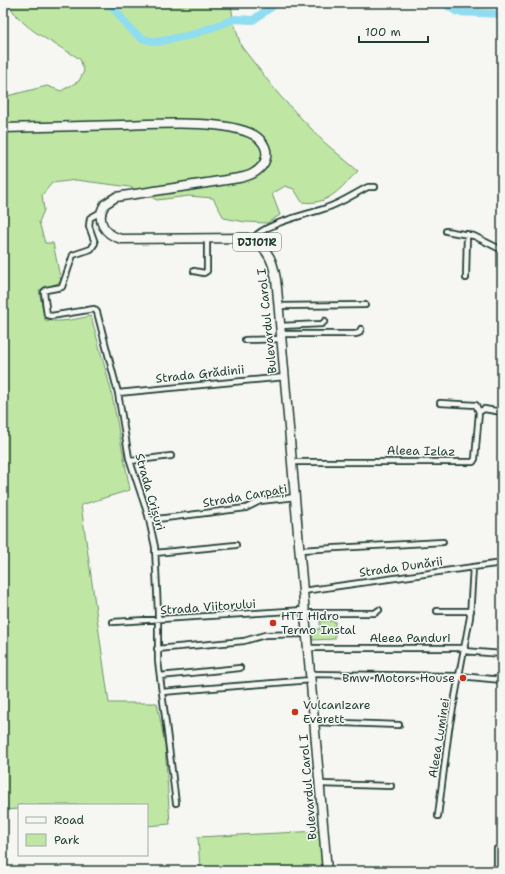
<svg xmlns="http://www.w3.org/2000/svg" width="505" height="874" viewBox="0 0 505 874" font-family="'Shantell Sans',sans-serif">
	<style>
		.green { fill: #bfe7a3; stroke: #6f926c }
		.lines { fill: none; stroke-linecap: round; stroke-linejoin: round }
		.river { stroke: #90dcf0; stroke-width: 8 }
		.street-casing { stroke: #1f3d34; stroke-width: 8 }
		.primary-casing { stroke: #1f3d34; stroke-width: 11 }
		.street { stroke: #f6f6f2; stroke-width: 4.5 }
		.primary { stroke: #f6f6f2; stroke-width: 8 }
		.poi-dot { fill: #c8321e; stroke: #f6f6f2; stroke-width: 1.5 }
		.labels { text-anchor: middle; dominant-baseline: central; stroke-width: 3; stroke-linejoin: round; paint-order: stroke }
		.shield { fill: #f6f6f2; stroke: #60746d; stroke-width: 1 }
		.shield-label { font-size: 11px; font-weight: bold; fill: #1f3d34 }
		.street-label { font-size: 12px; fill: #1f3d34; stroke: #f6f6f2 }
		.poi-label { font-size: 12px; fill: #1f3d34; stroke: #f6f6f2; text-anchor: start }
	</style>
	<rect width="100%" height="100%" fill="#f6f6f2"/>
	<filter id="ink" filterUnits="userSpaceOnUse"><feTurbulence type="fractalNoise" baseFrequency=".025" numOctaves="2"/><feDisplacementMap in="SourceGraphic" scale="8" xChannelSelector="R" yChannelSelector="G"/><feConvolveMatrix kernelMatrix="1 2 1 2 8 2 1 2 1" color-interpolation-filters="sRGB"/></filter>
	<g filter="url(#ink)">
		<!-- green -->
		<path class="green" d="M8 3H231L233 19 241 46 280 96 324 142 358 171C340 188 329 206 302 202L294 189 285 186 272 194 280 215 267 223 245 222 224 218 213 198 189 196 157 200 130 187 76 180 52 183 42 195 44 210 39 222 45 243H53L61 282 39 290 45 320C61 323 76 319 91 316L111 390 130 490 81 505 109 703H157L165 745 170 824 147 826V805H19V809L3 810V97L47 86 61 91 79 81 84 71 80 59C55 43 22 30 8 3Z
			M320 621H335V639L312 640 311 629H320Z
			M320 831 322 871H200L198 837Z"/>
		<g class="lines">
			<!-- river -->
			<path class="river" d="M110 3 128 27 141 38 156 42 191 35 235 19 253 20 277 3
				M444 3 457 12 502 14"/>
			<!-- street casing -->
			<g class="street-casing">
				<path id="street" d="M101 212 90 218 89 226 95 243 91 249 73 255 62 287 46 290 44 292 47 315 51 316 94 309 97 312 118 393 129 458 148 515 155 547 158 613V661L176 803
					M446 231 474 236 502 250
					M252 239C268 222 304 216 326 208 341 203 354 194 368 187H375
					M194 271 204 273 207 271V237
					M466 278 467 234
					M279 306 365 305
					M280 326 322 324 325 321
					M281 334H355L359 333 361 329
					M245 340 281 339
					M118 393 285 377
					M440 403 476 405 479 412
					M479 412 484 409 502 412
					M130 461 171 456
					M293 462H473L475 459 479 412
					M149 520 246 508 260 501 296 497
					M300 550 443 542
					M155 553 236 545
					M303 591 502 563
					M437 611H471
					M305 613H375L379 610
					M113 622 304 610
					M307 648H465
					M157 649 244 641 265 635 306 634
					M464 651 502 654
					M310 674 460 676 502 680
					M160 676 240 668
					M162 692 311 680
					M314 722 399 725
					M320 784 391 786
					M438 816 449 729 470 617 473 567
					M497 871V849"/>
			</g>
			<!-- primary casing -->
			<g class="primary-casing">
				<path id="primary" d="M3 128C43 127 82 126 122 125 156 124 225 119 254 135 264 141 270 152 264 163 258 173 249 176 239 178L116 197 105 204C95 220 104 234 121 239L247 238C270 246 275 266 277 288L327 871"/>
			</g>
			<!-- street -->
			<use href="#street" class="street"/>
			<!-- primary -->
			<use href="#primary" class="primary"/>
		</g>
	</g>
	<!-- markers -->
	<g class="poi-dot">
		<circle cx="273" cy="623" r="4"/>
		<circle cx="463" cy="678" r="4"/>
		<circle cx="295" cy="712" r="4"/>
	</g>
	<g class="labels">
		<!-- shield labels -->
		<rect class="shield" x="233" y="233" width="48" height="18" rx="3"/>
		<g class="shield-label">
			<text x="257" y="242">DJ101R</text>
		</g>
		<!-- street labels -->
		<g class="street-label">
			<text transform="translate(267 321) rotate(-96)">Bulevardul Carol I</text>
			<text transform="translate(200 374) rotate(-6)">Strada Grădinii</text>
			<text transform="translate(421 451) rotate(1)">Aleea Izlaz</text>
			<text transform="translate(150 492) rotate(74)">Strada Crișuri</text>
			<text transform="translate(245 496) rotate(-10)">Strada Carpați</text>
			<text transform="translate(401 567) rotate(-8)">Strada Dunării</text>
			<text transform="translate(208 607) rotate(-4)">Strada Viitorului</text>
			<text x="410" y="638">Aleea Panduri</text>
			<text transform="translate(439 738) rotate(-81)">Aleea Luminei</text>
			<text transform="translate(308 787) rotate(-95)">Bulevardul Carol I</text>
		</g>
		<!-- poi labels -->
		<g class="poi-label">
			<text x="281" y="616">HTI Hidro<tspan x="281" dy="14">Termo Instal</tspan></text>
			<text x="455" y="678" text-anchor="end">Bmw Motors House</text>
			<text x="303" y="705">Vulcanizare<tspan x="303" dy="14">Everett</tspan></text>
		</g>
	</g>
	<!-- margin -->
	<rect width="505" height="874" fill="none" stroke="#f6f6f2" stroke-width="16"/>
	<rect x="8" y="8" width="489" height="858" fill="none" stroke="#1f3d34" stroke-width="1.5" filter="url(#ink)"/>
	<!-- legend -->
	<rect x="18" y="804" width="130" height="52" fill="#f6f6f2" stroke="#a0aca6"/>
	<rect x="26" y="817" width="20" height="6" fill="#f6f6f2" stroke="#a0aca6"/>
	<text x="54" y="824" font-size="12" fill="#1f3d34">Road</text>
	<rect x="26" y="834" width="20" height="12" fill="#bfe7a3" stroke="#a0aca6"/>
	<text x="54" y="844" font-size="12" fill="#1f3d34">Park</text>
	<!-- scale -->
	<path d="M359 36v6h69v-6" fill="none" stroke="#1f3d34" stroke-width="2"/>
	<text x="365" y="36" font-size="12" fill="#1f3d34" stroke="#f6f6f2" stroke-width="3" paint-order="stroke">100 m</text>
</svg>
